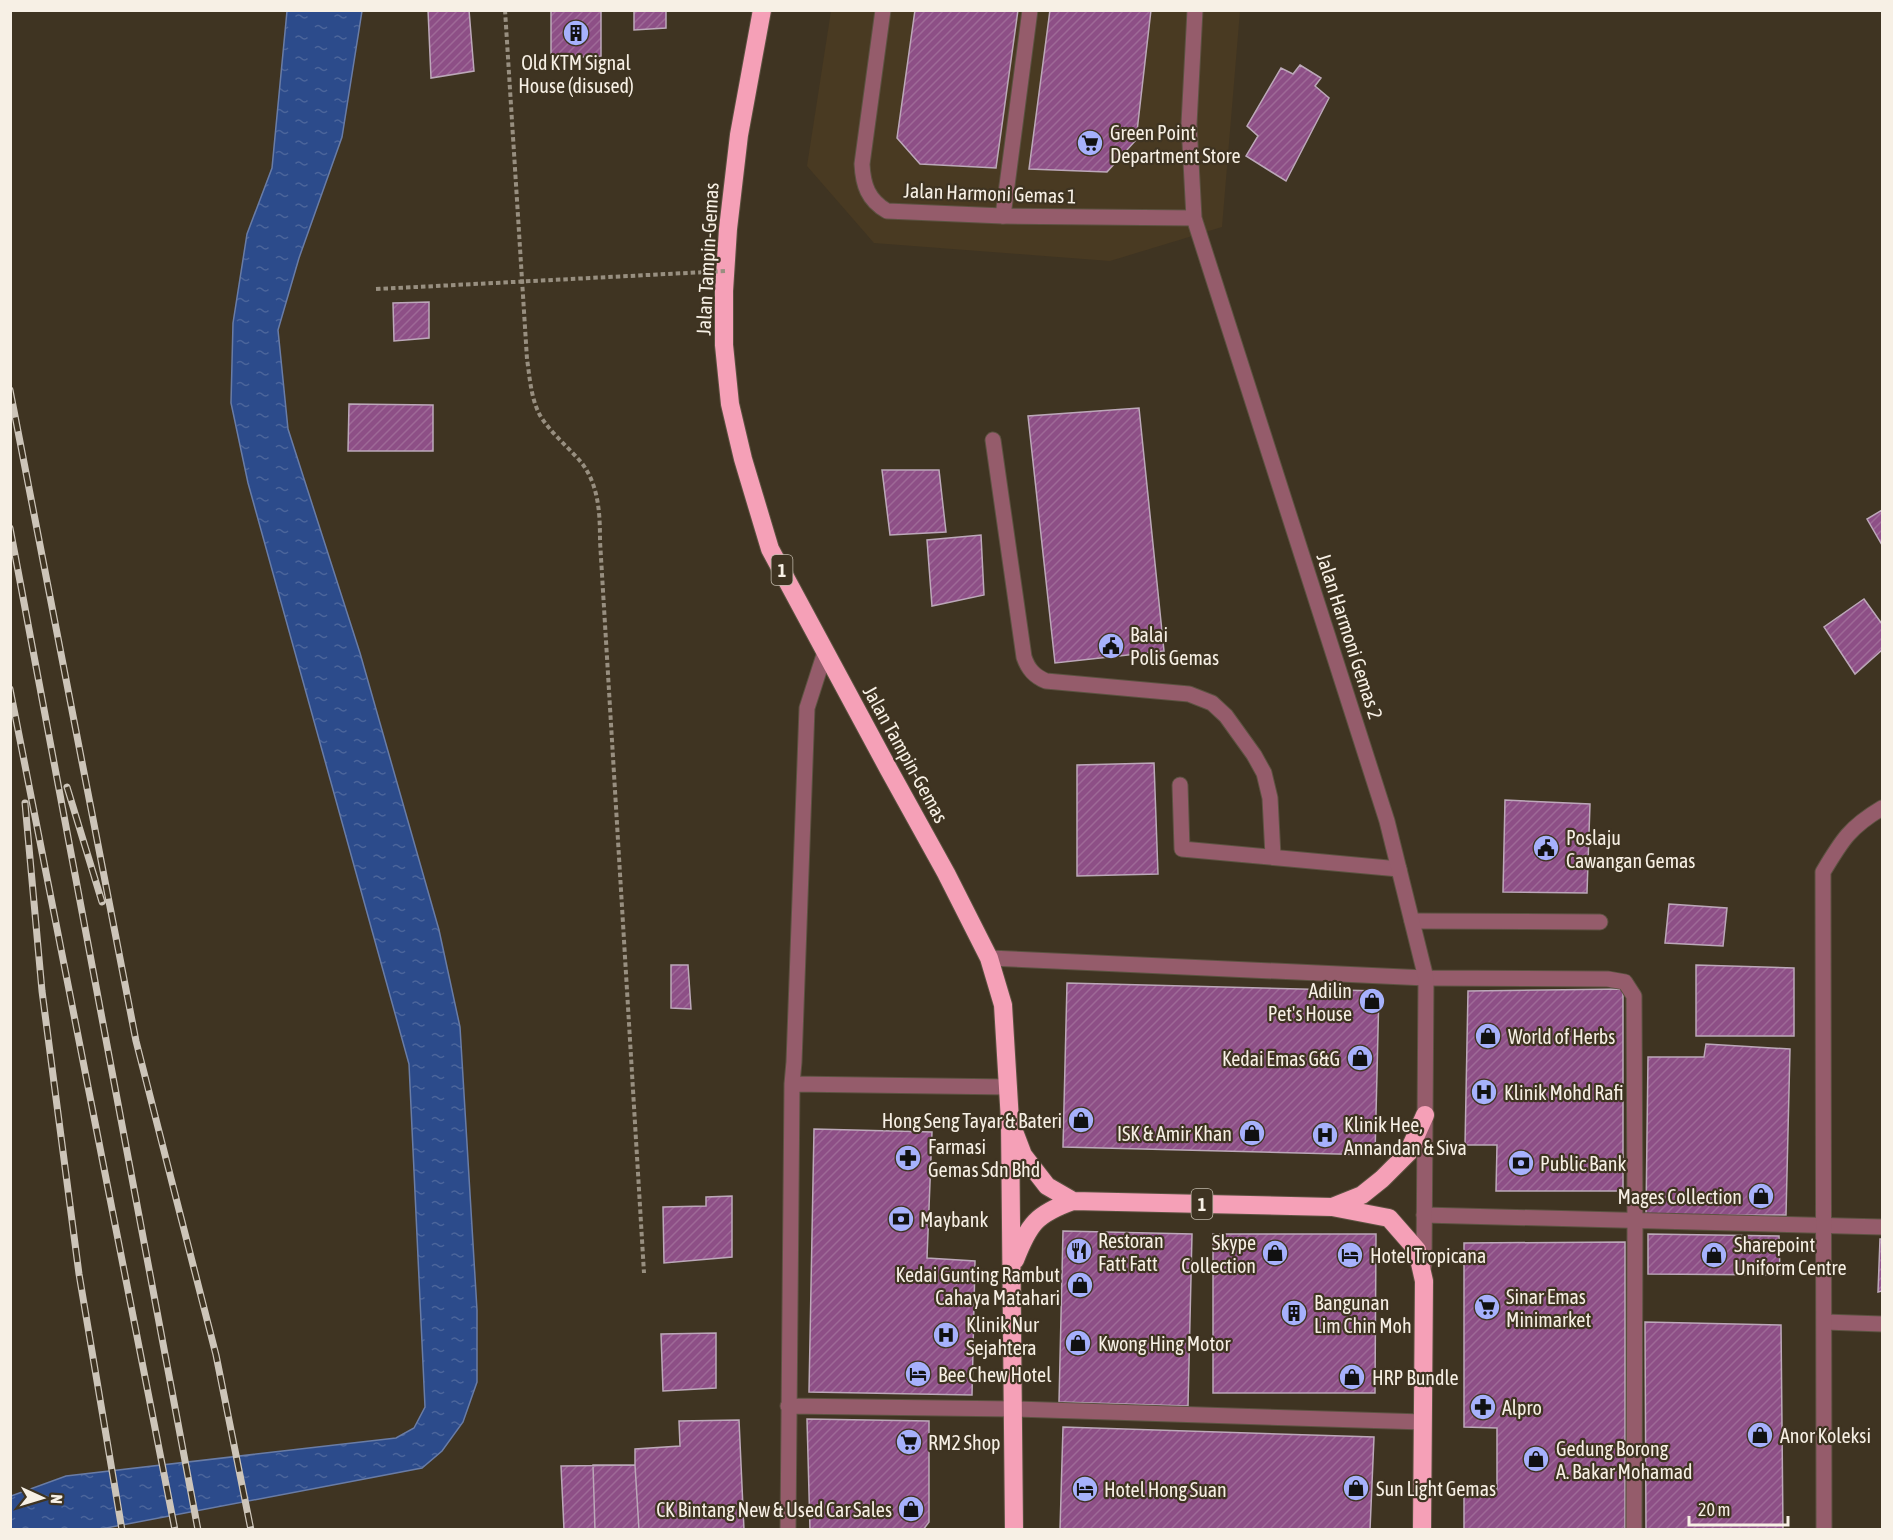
<svg xmlns="http://www.w3.org/2000/svg" width="1893" height="1540" viewBox="0 0 1893 1540" font-family="'Asap Condensed',sans-serif">
	<style>
		.built { fill: #493a22 }
		.water { fill: url(#water-ripples); stroke: #697ca6; stroke-width: 1.5 }
		.building { fill: url(#building-hatch); stroke: #bca8b9; stroke-width: 1.5 }
		.lines { fill: none; stroke-linecap: round; stroke-linejoin: round }
		.lane-casing { stroke: #5c5241; stroke-width: 17 }
		.street-casing { stroke: #5c5241; stroke-width: 17 }
		.highway-casing { stroke: #5c5241; stroke-width: 20 }
		.path { stroke: #988f80; stroke-width: 4; stroke-dasharray: 4.5 3; stroke-linecap: butt }
		.lane { stroke: #955c6b; stroke-width: 15 }
		.street { stroke: #955c6b; stroke-width: 15 }
		.highway { stroke: #f5a0b7; stroke-width: 18 }
		.rail-casing { stroke: #cdc5b9; stroke-width: 7 }
		.rail { stroke: #3f3422; stroke-width: 4.5; stroke-dasharray: 14; stroke-linecap: butt }
		.path-bridge { stroke: #988f80; stroke-width: 4; stroke-dasharray: 4.5 3; stroke-linecap: butt }
		.labels { text-anchor: middle; dominant-baseline: central; stroke-width: 4.5; stroke-linejoin: round; paint-order: stroke }
		.shield { fill: #3f3422; stroke: #c0b8aa; stroke-width: 1.5 }
		.shield-label { font-size: 18px; font-weight: bold; fill: #f7f0e5 }
		.poi-label { font-size: 20px; fill: #f7f0e5; stroke: #3f3422; text-anchor: start }
		.street-label { font-size: 20px; fill: #f7f0e5; stroke: #3f3422 }
	</style>
	<defs>
		<pattern id="water-ripples" width="26" height="14" patternUnits="userSpaceOnUse" patternTransform="scale(1.5)"><rect width="26" height="14" fill="#2c4b8b"/><path d="M2 4q2-2 4 0t4 0M15 11q2-2 4 0t4 0" fill="none" stroke="#4b659b"/></pattern>
		<pattern id="building-hatch" width="6" height="6" patternUnits="userSpaceOnUse" patternTransform="scale(1.5)"><rect width="6" height="6" fill="#8d4f86"/><path d="M-1 1l2-2M0 6l6-6M5 7l2-2" fill="none" stroke="#9e6997"/></pattern>
	</defs>
	<rect width="100%" height="100%" fill="#3f3422"/>
	<!-- built -->
	<path class="built" d="M831 11H1240L1222 227 1110 261 874 243 807 166Z"/>
	<!-- water -->
	<path class="water" d="M287 11H362L342 137 299 258 278 330 288 429 360 653 439 930 460 1027 477 1310V1382L463 1422 442 1451 422 1468 101 1529H11V1496L66 1476 396 1438 414 1428 425 1407 409 1064 248 483 231 403 233 323 247 234 272 168Z"/>
	<!-- building -->
	<path class="building" d="M428 10H469L474 71 431 78Z
		M551 10H601V56L551 59Z
		M634 10H666V28L634 30Z
		M915 10H1018L996 168 920 164 897 138Z
		M1050 10H1151L1136 140 1107 172 1029 169Z
		M1300 65 1321 78 1315 86 1329 98 1286 181 1246 156 1258 136 1247 126 1281 68 1293 74Z
		M429 302V338L394 341 393 303Z
		M349 404 433 405V451H348Z
		M1139 408 1164 651 1055 663 1028 416Z
		M882 470H939L946 532 890 535Z
		M1882 510V545L1867 519Z
		M981 535 984 595 932 606 927 540Z
		M1864 599 1882 624V650L1855 674 1824 627Z
		M1154 763 1158 874 1077 876V765Z
		M1505 800 1590 804 1587 893 1503 892Z
		M1669 904 1727 908 1723 946 1665 943Z
		M671 965H688L691 1009 671 1008Z
		M1696 965 1794 968V1036H1696Z
		M1067 983 1379 991 1375 1155 1063 1147Z
		M1623 989V1191H1496L1497 1145H1465L1468 991Z
		M1706 1044 1790 1049 1786 1215 1646 1216 1648 1057H1704Z
		M814 1129 932 1132 927 1258 975 1261 972 1395 809 1392Z
		M732 1196V1257L664 1263 663 1207 706 1206V1197Z
		M1063 1231 1192 1234 1188 1406 1059 1402Z
		M1213 1234H1376L1375 1393H1213Z
		M1648 1234 1779 1236 1780 1275 1648 1274Z
		M1880 1239H1882V1291L1878 1292Z
		M1625 1242V1530H1464V1489H1497V1428L1464 1427V1243Z
		M1645 1322 1781 1325 1783 1530H1646Z
		M716 1333V1388L663 1391 661 1334Z
		M807 1419 929 1421V1522L923 1530H810Z
		M739 1420 744 1530H564L561 1466 635 1465V1449L680 1446 679 1421Z
		M1063 1427 1374 1437 1370 1530H1060Z
		M593 1465H635L639 1530H595Z"/>
	<g class="lines">
		<!-- lane casing -->
		<g class="lane-casing">
			<path id="lane" d="M1003 216 1030 10
				M993 440 1024 657C1028 669 1034 676 1046 681L1189 694 1212 703 1226 716 1254 755 1264 773 1270 798 1273 856
				M1180 785 1182 849 1399 869
				M1412 921 1600 922
				M989 958 1426 978 1608 979 1625 982 1634 996 1635 1221 1634 1530
				M792 1084 1009 1087
				M1424 1215 1882 1227
				M1825 1322 1882 1324
				M788 1406 1013 1409 1423 1422
				M788 1530 792 1084 794 1062 807 708 825 652"/>
		</g>
		<!-- street casing -->
		<g class="street-casing">
			<path id="street" d="M883 10 862 164C863 185 868 200 887 211L1003 216 1194 218
				M1195 10 1189 124 1194 218 1387 821 1426 978 1424 1265
				M1824 1530 1823 872C1842 840 1850 827 1882 808"/>
		</g>
		<!-- highway casing -->
		<g class="highway-casing">
			<path id="highway" d="M762 10 739 135 728 229 724 291V345L730 404 743 459 770 549 889 770 946 873 989 958 1003 1005 1010 1121 1014 1530
				M1015 1134 1023 1155 1047 1186 1073 1201
				M1332 1207 1362 1195 1382 1179 1408 1153 1425 1115
				M1015 1260C1029 1224 1036 1214 1073 1201L1332 1207 1389 1218 1417 1250 1424 1281 1422 1530"/>
		</g>
		<!-- path -->
		<path class="path" d="M505 10 527 359C530 379 531 400 541 417 552 434 568 447 581 462 599 485 600 514 600 541L644 1273
			M376 289 436 286"/>
		<!-- lane -->
		<use href="#lane" class="lane"/>
		<!-- street -->
		<use href="#street" class="street"/>
		<!-- highway -->
		<use href="#highway" class="highway"/>
		<!-- rail casing -->
		<g class="rail-casing">
			<path id="rail" d="M10 390 136 1041 216 1355 251 1530
				M10 528 198 1530
				M10 689 175 1530
				M67 787 102 902
				M25 803 42 991 79 1274 122 1530"/>
		</g>
		<!-- rail -->
		<use href="#rail" class="rail"/>
		<!-- path-bridge -->
		<path class="path-bridge" d="M436 286 725 271"/>
	</g>
	<!-- icons -->
	<defs>
		<g id="building-disc" transform="scale(1.35)"><circle r="9.5" fill="#a6b1fc" stroke="#3f3422"/><path d="M-4-6H4V6H1V3H-1V6H-4ZM-2.5-4.3h1.7v1.8h-1.7ZM.8-4.3h1.7v1.8H.8ZM-2.5-1h1.7V.8h-1.7ZM.8-1h1.7V.8H.8Z" fill="#111"/></g>
		<g id="supermarket-disc" transform="scale(1.35)"><circle r="9.5" fill="#a6b1fc" stroke="#3f3422"/><path d="M-6-5.5h2.5l.6 2H6L4.5 2H-2.5L-4.4-4H-6ZM-1.5 3.2a1.3 1.3 0 1 0 .1 0ZM3 3.2a1.3 1.3 0 1 0 .1 0Z" fill="#111"/></g>
		<g id="civic-disc" transform="scale(1.35)"><circle r="9.5" fill="#a6b1fc" stroke="#3f3422"/><path d="M-.6-6.5H3V-4.5H.6V-3L4-1V1h2V6H-6V1h2V-1L-.6-3ZM-1.2 2.5V6h2.4V2.5Z" fill="#111"/></g>
		<g id="shop-disc" transform="scale(1.35)"><circle r="9.5" fill="#a6b1fc" stroke="#3f3422"/><path d="M-5-2.5h2.3a2.7 3.5 0 0 1 5.4 0H5L5.5 6h-11ZM-1.5-2.5h3a1.5 2.3 0 0 0-3 0Z" fill="#111"/></g>
		<g id="hospital-disc" transform="scale(1.35)"><circle r="9.5" fill="#a6b1fc" stroke="#3f3422"/><path d="M-5-5h3v3.5h4V-5h3V5h-3V1.5h-4V5h-3Z" fill="#111"/></g>
		<g id="pharmacy-disc" transform="scale(1.35)"><circle r="9.5" fill="#a6b1fc" stroke="#3f3422"/><path d="M-2-6h4v4h4v4h-4v4h-4v-4h-4v-4h4Z" fill="#111"/></g>
		<g id="bank-disc" transform="scale(1.35)"><circle r="9.5" fill="#a6b1fc" stroke="#3f3422"/><path d="M-6-4H6V4H-6ZM0-2.3a2.3 2.3 0 1 0 0 4.6a2.3 2.3 0 1 0 0-4.6Z" fill="#111"/></g>
		<g id="restaurant-disc" transform="scale(1.35)"><circle r="9.5" fill="#a6b1fc" stroke="#3f3422"/><path d="M-5-6h1v4h1v-4h1v4h1v-4h1v5L-1.5 .5V6h-2V.5L-5-1ZM5-6V6H3V1.5H1.5Q1.5-4 5-6Z" fill="#111"/></g>
		<g id="hotel-disc" transform="scale(1.35)"><circle r="9.5" fill="#a6b1fc" stroke="#3f3422"/><path d="M-6-4.5h1.5V1H6V5H4.5V3h-9V5H-6ZM-4 0a1.8 1.8 0 1 1 3.6 0ZM.5 0V-2.5h3Q6-2.5 6 0Z" fill="#111"/></g>
	</defs>
	<g fill-rule="evenodd">
		<use href="#building-disc" x="576" y="33"/>
		<use href="#supermarket-disc" x="1090" y="143"/>
		<use href="#civic-disc" x="1111" y="646"/>
		<use href="#civic-disc" x="1546" y="848"/>
		<use href="#shop-disc" x="1372" y="1001"/>
		<use href="#shop-disc" x="1488" y="1036"/>
		<use href="#shop-disc" x="1360" y="1058"/>
		<use href="#hospital-disc" x="1484" y="1092"/>
		<use href="#shop-disc" x="1081" y="1120"/>
		<use href="#shop-disc" x="1252" y="1133"/>
		<use href="#hospital-disc" x="1325" y="1135"/>
		<use href="#pharmacy-disc" x="908" y="1158"/>
		<use href="#bank-disc" x="1521" y="1163"/>
		<use href="#shop-disc" x="1761" y="1196"/>
		<use href="#bank-disc" x="901" y="1219"/>
		<use href="#restaurant-disc" x="1079" y="1251"/>
		<use href="#shop-disc" x="1275" y="1253"/>
		<use href="#hotel-disc" x="1350" y="1255"/>
		<use href="#shop-disc" x="1714" y="1255"/>
		<use href="#shop-disc" x="1080" y="1285"/>
		<use href="#supermarket-disc" x="1487" y="1307"/>
		<use href="#building-disc" x="1294" y="1313"/>
		<use href="#hospital-disc" x="946" y="1335"/>
		<use href="#shop-disc" x="1078" y="1343"/>
		<use href="#hotel-disc" x="918" y="1374"/>
		<use href="#shop-disc" x="1352" y="1377"/>
		<use href="#pharmacy-disc" x="1483" y="1407"/>
		<use href="#shop-disc" x="1760" y="1435"/>
		<use href="#supermarket-disc" x="909" y="1442"/>
		<use href="#shop-disc" x="1536" y="1459"/>
		<use href="#shop-disc" x="1356" y="1488"/>
		<use href="#hotel-disc" x="1085" y="1489"/>
		<use href="#shop-disc" x="911" y="1509"/>
	</g>
	<g class="labels">
		<!-- shield labels -->
		<g class="shield">
			<rect x="771.5" y="555" width="21" height="30" rx="4.5"/>
			<rect x="1191.5" y="1189" width="21" height="30" rx="4.5"/>
		</g>
		<g class="shield-label">
			<text x="782" y="570">1</text>
			<text x="1202" y="1204">1</text>
		</g>
		<!-- poi labels -->
		<g class="poi-label">
			<text x="576" y="62" text-anchor="middle">Old KTM Signal<tspan x="576" dy="23">House (disused)</tspan></text>
			<text x="1110" y="132">Green Point<tspan x="1110" dy="23">Department Store</tspan></text>
			<text x="1130" y="634">Balai<tspan x="1130" dy="23">Polis Gemas</tspan></text>
			<text x="1566" y="837">Poslaju<tspan x="1566" dy="23">Cawangan Gemas</tspan></text>
			<text x="1352" y="990" text-anchor="end">Adilin<tspan x="1352" dy="23">Pet's House</tspan></text>
			<text x="1508" y="1036">World of Herbs</text>
			<text x="1340" y="1058" text-anchor="end">Kedai Emas G&amp;G</text>
			<text x="1504" y="1092">Klinik Mohd Rafi</text>
			<text x="1062" y="1120" text-anchor="end">Hong Seng Tayar &amp; Bateri</text>
			<text x="1344" y="1124">Klinik Hee,<tspan x="1344" dy="23">Annandan &amp; Siva</tspan></text>
			<text x="1232" y="1133" text-anchor="end">ISK &amp; Amir Khan</text>
			<text x="928" y="1146">Farmasi<tspan x="928" dy="23">Gemas Sdn Bhd</tspan></text>
			<text x="1540" y="1163">Public Bank</text>
			<text x="1742" y="1196" text-anchor="end">Mages Collection</text>
			<text x="920" y="1219">Maybank</text>
			<text x="1098" y="1240">Restoran<tspan x="1098" dy="23">Fatt Fatt</tspan></text>
			<text x="1256" y="1242" text-anchor="end">Skype<tspan x="1256" dy="23">Collection</tspan></text>
			<text x="1734" y="1244">Sharepoint<tspan x="1734" dy="23">Uniform Centre</tspan></text>
			<text x="1370" y="1255">Hotel Tropicana</text>
			<text x="1060" y="1274" text-anchor="end">Kedai Gunting Rambut<tspan x="1060" dy="23">Cahaya Matahari</tspan></text>
			<text x="1506" y="1296">Sinar Emas<tspan x="1506" dy="23">Minimarket</tspan></text>
			<text x="1314" y="1302">Bangunan<tspan x="1314" dy="23">Lim Chin Moh</tspan></text>
			<text x="966" y="1324">Klinik Nur<tspan x="966" dy="23">Sejahtera</tspan></text>
			<text x="1098" y="1343">Kwong Hing Motor</text>
			<text x="938" y="1374">Bee Chew Hotel</text>
			<text x="1372" y="1377">HRP Bundle</text>
			<text x="1502" y="1407">Alpro</text>
			<text x="1780" y="1435">Anor Koleksi</text>
			<text x="928" y="1442">RM2 Shop</text>
			<text x="1556" y="1448">Gedung Borong<tspan x="1556" dy="23">A. Bakar Mohamad</tspan></text>
			<text x="1376" y="1488">Sun Light Gemas</text>
			<text x="1104" y="1489">Hotel Hong Suan</text>
			<text x="892" y="1509" text-anchor="end">CK Bintang New &amp; Used Car Sales</text>
		</g>
		<!-- street labels -->
		<g class="street-label">
			<text transform="translate(990 193) rotate(2)">Jalan Harmoni Gemas 1</text>
			<text transform="translate(707 259) rotate(-87)">Jalan Tampin-Gemas</text>
			<text transform="translate(1350 636) rotate(72)">Jalan Harmoni Gemas 2</text>
			<text transform="translate(906 754) rotate(61)">Jalan Tampin-Gemas</text>
		</g>
	</g>
	<!-- border -->
	<rect width="1893" height="1540" fill="none" stroke="#f7f0e5" stroke-width="24"/>
	<!-- north arrow -->
	<g transform="translate(42 1498) rotate(94)" stroke="#3f3422" stroke-width="4.5" paint-order="stroke">
	<path d="M0-4.5L10 22L0 15L-10 22Z" fill="#f7f0e5"/>
	<text y="-9" font-size="16" font-weight="bold" text-anchor="middle" fill="#f7f0e5">N</text>
	</g>
	<!-- scale -->
	<path d="M1689 1516v9h99v-9" fill="none" stroke="#f7f0e5" stroke-width="3"/>
	<text x="1698" y="1516" font-size="18" fill="#f7f0e5" stroke="#3f3422" stroke-width="4.5" paint-order="stroke">20 m</text>
</svg>
